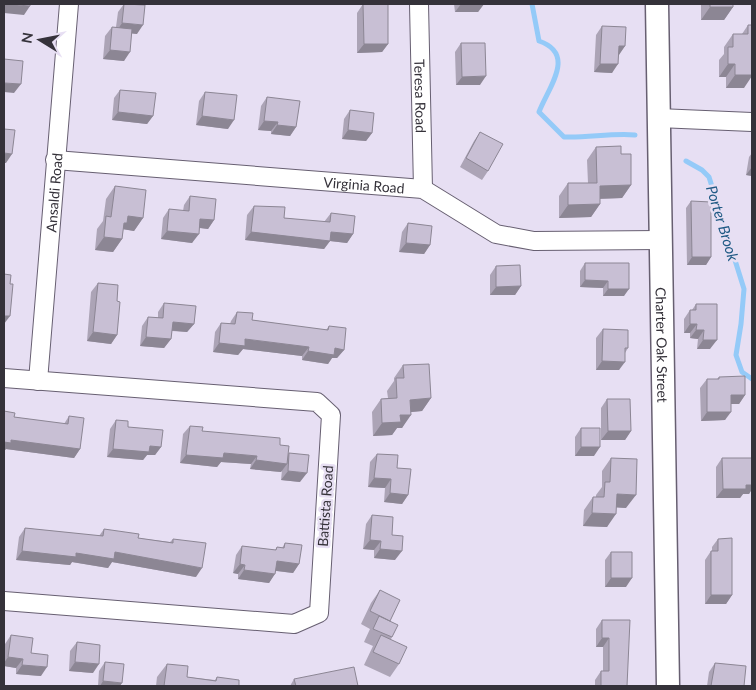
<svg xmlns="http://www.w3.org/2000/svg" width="756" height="690" viewBox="0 0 756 690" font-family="Lato,sans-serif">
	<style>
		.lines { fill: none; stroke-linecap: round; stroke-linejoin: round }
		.stream { stroke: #94caf8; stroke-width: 5 }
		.minor-casing { stroke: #675f71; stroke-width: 20 }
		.major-casing { stroke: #675f71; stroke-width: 25 }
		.minor { stroke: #fff; stroke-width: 18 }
		.major { stroke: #fff; stroke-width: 22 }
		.wall { fill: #aca4b6 }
		.shaded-wall { fill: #8c8694 }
		.building { fill: #c8bfd4; stroke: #8c8694 }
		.labels { text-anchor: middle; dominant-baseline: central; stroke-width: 5; stroke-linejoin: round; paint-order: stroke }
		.street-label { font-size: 14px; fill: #35323a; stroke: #e7dff3 }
		.water-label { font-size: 15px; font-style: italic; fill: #1f5984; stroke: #e7dff3 }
	</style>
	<rect width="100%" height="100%" fill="#e7dff3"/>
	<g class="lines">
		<!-- stream -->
		<path class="stream" d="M532 4 539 41C577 54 548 88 539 112L564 137C588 138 611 133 635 135
			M686 161 702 170 709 177 744 289 741 324 736 355 742 372 752 379"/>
		<!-- minor casing -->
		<g class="minor-casing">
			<g id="minor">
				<path id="s1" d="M419 4 423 189"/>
				<path d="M658 118 752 122"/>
				<path id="s2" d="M55 160 423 189 496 234 534 241 660 240"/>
				<path d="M4 378 317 402 331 415 319 613 294 624 4 601"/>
				<path id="s3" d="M38 381 69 4"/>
			</g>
		</g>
		<!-- major casing -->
		<g class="major-casing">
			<g id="major">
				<path id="s4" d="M657 4 668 686"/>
			</g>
		</g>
		<!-- minor -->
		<use href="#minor" class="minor"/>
		<!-- major -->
		<use href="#major" class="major"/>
	</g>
	<!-- wall -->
	<path class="wall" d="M124 4 137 34 132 33 124 61 103 59 105 36 112 27H116L118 12Z
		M363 4 388 44 382 52 357 53V13Z
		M454 4H484L478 12H455Z
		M701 4H733V7L724 20H701Z
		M748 25H752L744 88H726V77H719V60L724 54V47L733 34H742Z
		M602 26 625 46 618 55 612 73 594 72 596 35Z
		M461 43 480 85H456L455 52Z
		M120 90 153 116 147 124 112 120 114 98Z
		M205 92 228 129 196 125 199 101Z
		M267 97 296 127 290 136 271 134V131L258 130 261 106Z
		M350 110 372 133 366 141 342 139 344 119Z
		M480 132 488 171 482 180 460 167 474 141Z
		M596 147 621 154 631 185 622 198 600 199V204L591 217 559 218V196L568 183H588L587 160Z
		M752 153V176L746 175 749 157Z
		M115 186 143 218 134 231 123 229 122 239 113 252 95 250 97 229 103 221 106 199Z
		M190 196 214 220 208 229 199 228 192 243 161 239 163 218 169 209 183 211 184 205Z
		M691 201 711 257 706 265H687L686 208Z
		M254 206 284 218 324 222 331 213 353 234 347 243 330 241 324 249 245 240 247 215Z
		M408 223 430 245 424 254 399 252 402 232Z
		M585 263H629L624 296H603V288L580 287V271Z
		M496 266 521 286 515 295H490V275Z
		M98 283 117 301V335L111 344 87 341 91 292Z
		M164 303 194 324 187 332 172 331 171 339 164 348 140 346 142 326 148 317 158 318V312Z
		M696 304 710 349H697L698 339 690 338V333H684V319L690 310H692Z
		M237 312 252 320 326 330 329 326 344 350 337 358H332L328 364 302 360V356L243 349 238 355 213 352 215 332 221 323 230 324 231 321Z
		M603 329 628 348 625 353 619 370H596V338Z
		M403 365 431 398 422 411 411 412 402 428H397L392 435 373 436 372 412 381 399 388 398 387 391 394 381V378Z
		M719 377 745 395 739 404H731L725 420 701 421 700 388 707 379H717Z
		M607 399 631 431 625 440H601V408Z
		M4 411 14 417 64 424 69 416 80 449 74 458 6 449 4 451Z
		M116 420 161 447 155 455H147L143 460 107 457 110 429Z
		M190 426 202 431 280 445 288 455 289 453 300 482 281 480 282 470 281 472 250 469 251 464 221 462 217 467 180 463 183 434Z
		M581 428 594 456H575V437Z
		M377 454 397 468 408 495 402 504 384 502 385 488 368 487 370 462Z
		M611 458 626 508 616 507 607 527 583 526 584 510 593 497H596V495L602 487V471Z
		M722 458H752V489L749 494H743L740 498H716V467Z
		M372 515 392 535 395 560 374 558V550L363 549 366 524Z
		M25 528 99 536 104 529 138 538 170 542 173 539 196 577 112 562 108 568 72 562 70 565 16 560 19 537Z
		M718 539 732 595 726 604H705V560L711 551H712V547Z
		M285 543 299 564 293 573 276 571 269 583 238 579V574L233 573 236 555 242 546 275 550 277 547 282 548Z
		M611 552 626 587H605V560Z
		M380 590 390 621 392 637 391 639 399 664 390 677 364 665 373 646 364 642 370 629 361 624 371 603Z
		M602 620 627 686H595V680L601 671H603V647H596V629Z
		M11 635 41 676 16 674V668L4 666 5 644Z
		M77 642 93 673 69 671 70 651Z
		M105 662 120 686H98L99 671Z
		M715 663 744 686H707L709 672Z
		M167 664 187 677 215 680 217 677 239 686H156L157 677Z
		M294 679 358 686H290Z"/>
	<!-- shaded-wall -->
	<path class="shaded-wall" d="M4 4 30 6 24 15 4 13Z
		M461 4H484L478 12H455Z
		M710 7H733L724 20H701Z
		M122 23 143 25 137 34 116 32Z
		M364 44H388L382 52 357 53Z
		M619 46H625L619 55H613Z
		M110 50 130 52 124 61 103 59Z
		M600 64H618L612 73 594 72Z
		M728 64H735L726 77H719Z
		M735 75H752V76L744 88H726Z
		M486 76 480 85H456L462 77Z
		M4 83 21 84 14 93 4 92Z
		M118 112 153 116 147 124 112 120Z
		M202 116 234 120 228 129 196 125Z
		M264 121 278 122 271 131 258 130Z
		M277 125 296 127 290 136 271 134Z
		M348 130 372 133 366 141 342 139Z
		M4 153 12 154 6 163H4Z
		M752 167V176L746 175Z
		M631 185 622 198 591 199 600 186Z
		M600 204 591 217 559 218 568 205Z
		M128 216 143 218 134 231 122 229 118 236Z
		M200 219 214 220 208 229 194 227Z
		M167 231 199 234 192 243 161 239Z
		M251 232H331L353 234 347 243 330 241 324 249 245 240Z
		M104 237 122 239 113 252 95 250Z
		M406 243 430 245 424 254 399 252Z
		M692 257H711L706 265H687Z
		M585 280 608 281 603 288 580 287Z
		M521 286 515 295H490L496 287Z
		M608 289H629L624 296H603Z
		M4 316H10L4 324Z
		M173 322 194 324 187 332 166 330Z
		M690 324H697L690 333H684Z
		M696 330H704L698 339 690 338Z
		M93 332 117 335 111 344 87 341Z
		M146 337 171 339 164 348 140 346Z
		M245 339 309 347 302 356 243 349 238 355 213 352 219 343Z
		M703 340H717L710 349H697Z
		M335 348 344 350 337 358H332L328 364 302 360 308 351Z
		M602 361 625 362 619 370H596Z
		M731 395H745L739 404H725Z
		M431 398 422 411 401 413 410 400Z
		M707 412H731L725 420 701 421Z
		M400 415H411L402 428H397L392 435 373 436 382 423Z
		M608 431H631L625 440H601Z
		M11 440 80 449 74 458 6 449 4 451V442Z
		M150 446 161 447 155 455H147L143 460 107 457 113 449Z
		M581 447H600L594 456H575Z
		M224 453 257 456 251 464 221 462 217 467 180 463 186 455Z
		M256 460 287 464 281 472 250 469Z
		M288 471 307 473 300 482 281 480Z
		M374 478 391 479 385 488 368 487Z
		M746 485H752V489L749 494H743L740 498H716L723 489Z
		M390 493 408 495 402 504 384 502Z
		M617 494 636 495 626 508 608 507Z
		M592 513 616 514 607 527 583 526Z
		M370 540 381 541 374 550 363 549Z
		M380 549 402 551 395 560 374 558Z
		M22 551 76 553 115 552 202 568 196 577 112 562 108 568 72 562 70 565 16 560Z
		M277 561 299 564 293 573 270 570Z
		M240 564 245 565 238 574 233 573Z
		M244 570 275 574 269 583 238 579Z
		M611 578H632L626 587H605Z
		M711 595H732L726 604H705Z
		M602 638H609L603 647H596Z
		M8 657 23 659 16 668 4 666V663Z
		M75 662 99 664 93 673 69 671Z
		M22 665 47 667 41 676 16 674Z
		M103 681 122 683 120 686H100Z"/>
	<!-- building -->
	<path class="building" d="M5 4H30V6Z
		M124 4 145 5 143 25 122 23Z
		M363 4H388V44H364Z
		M710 4H733V7H710Z
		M748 25H752V75H735V64H728V47H733V34H748Z
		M602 26 626 27 625 46H619L618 64H600Z
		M112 27 132 29 130 52 110 50Z
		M461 43H485L486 76 462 77Z
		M4 59 23 61 21 84 4 83Z
		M120 90 156 93 153 116 118 112Z
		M205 92 237 95 234 120 202 116Z
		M267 97 300 101 296 127 277 125 278 122 264 121Z
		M350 110 374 113 372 133 348 130Z
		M4 129 15 130 12 154 4 153Z
		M480 132 503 144 488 171 466 158Z
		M621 146V154H631V185L600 186V204L568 205V183H597L596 147Z
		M115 186 146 190 143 218 128 216 127 223H124L122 239 104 237 106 216 111 217Z
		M190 196 216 199 214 220 200 219 199 234 167 231 169 209 189 211Z
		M691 201 711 202V257H692Z
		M254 206 285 207 284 218 330 222 331 213 355 216 353 234 331 232 330 241 251 232Z
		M408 223 432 226 430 245 406 243Z
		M585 263H629V289H608V281L585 280Z
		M520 265 521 286 496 287V266Z
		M4 274 11 275 10 284H13L10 316H4Z
		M98 283 118 285 117 301 120 302 117 335 93 332Z
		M164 303 196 306 194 324 173 322 171 339 146 337 148 317 163 318Z
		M696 304H717V340H703L704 330H696L697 324H690V310H696Z
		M237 312 253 313 252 320 328 330 329 326 346 328 344 350 335 348 334 355 308 351 309 347 245 339V346L219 343 221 323 235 324Z
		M603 329 628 330V348H625V362L602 361Z
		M429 364 431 398 410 400 411 415H400L401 422 382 423 381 399 397 398 396 378H404L403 365Z
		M745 376V395H731V412H707V379H719V377Z
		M607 399H630L631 431H608Z
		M4 411 15 413 14 417 68 424 69 416 84 418 80 449 11 440V443L4 442Z
		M116 420 128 421V427L163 430 161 447 150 446 149 452 113 449Z
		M190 426 203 427 202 431 280 438V445L289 446 287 464 256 460 257 456 224 453 223 458 186 455Z
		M581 428H600V447H581Z
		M289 453 309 455 307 473 288 471Z
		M377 454 398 455 397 468 411 469 408 495 390 493 391 479 374 478Z
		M611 458 637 459 636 495 617 494 616 514 592 513 593 497H604L605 482H610Z
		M722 458H752V485H746V489H723Z
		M372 515 393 517 392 535 403 536 402 551 380 549 381 541 370 540Z
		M25 528 103 536 104 529 139 534 138 538 173 543V539L206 543 202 568 115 552 114 559 76 553V557L22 551Z
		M732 538V595H711V551H718V539Z
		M285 543 302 545 299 564 277 561 275 574 244 570 245 565 240 564 242 546 276 550 277 547 284 548Z
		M611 552H632V578H611Z
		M380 590 400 600 390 621 370 611Z
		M379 616 398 625 392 637 373 629Z
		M602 620H630L627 686H601V671H609V638H602Z
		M11 635 33 638 31 653 48 655 47 667 22 665 23 659 8 657Z
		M381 635 407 647 399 664 373 652Z
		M77 642 100 645 99 664 75 662Z
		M105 662 124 664 122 683 103 681Z
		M715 663 746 666 744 686H711Z
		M167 664 188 666 187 677 216 681 217 677 239 680V686H164Z
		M354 667 358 686H296L294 679Z"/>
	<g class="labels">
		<!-- street labels -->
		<g class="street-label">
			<text stroke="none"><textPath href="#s1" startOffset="92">Teresa Road</textPath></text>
			<text stroke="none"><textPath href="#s2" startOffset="310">Virginia Road</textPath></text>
			<text stroke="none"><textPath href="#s3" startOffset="189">Ansaldi Road</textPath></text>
			<text stroke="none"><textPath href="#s4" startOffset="341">Charter Oak Street</textPath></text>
			<text transform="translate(325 506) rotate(-86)">Battista Road</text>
		</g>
		<!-- water labels -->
		<g class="water-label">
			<text transform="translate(723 223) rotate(73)">Porter Brook</text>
		</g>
	</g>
	<!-- border -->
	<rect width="756" height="690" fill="none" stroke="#35323a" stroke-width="10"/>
	<!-- north arrow -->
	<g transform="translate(40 40) rotate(280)" stroke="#e7dff3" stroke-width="4" paint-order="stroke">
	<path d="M0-4L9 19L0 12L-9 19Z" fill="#35323a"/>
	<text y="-8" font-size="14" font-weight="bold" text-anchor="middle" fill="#35323a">N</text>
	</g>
</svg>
